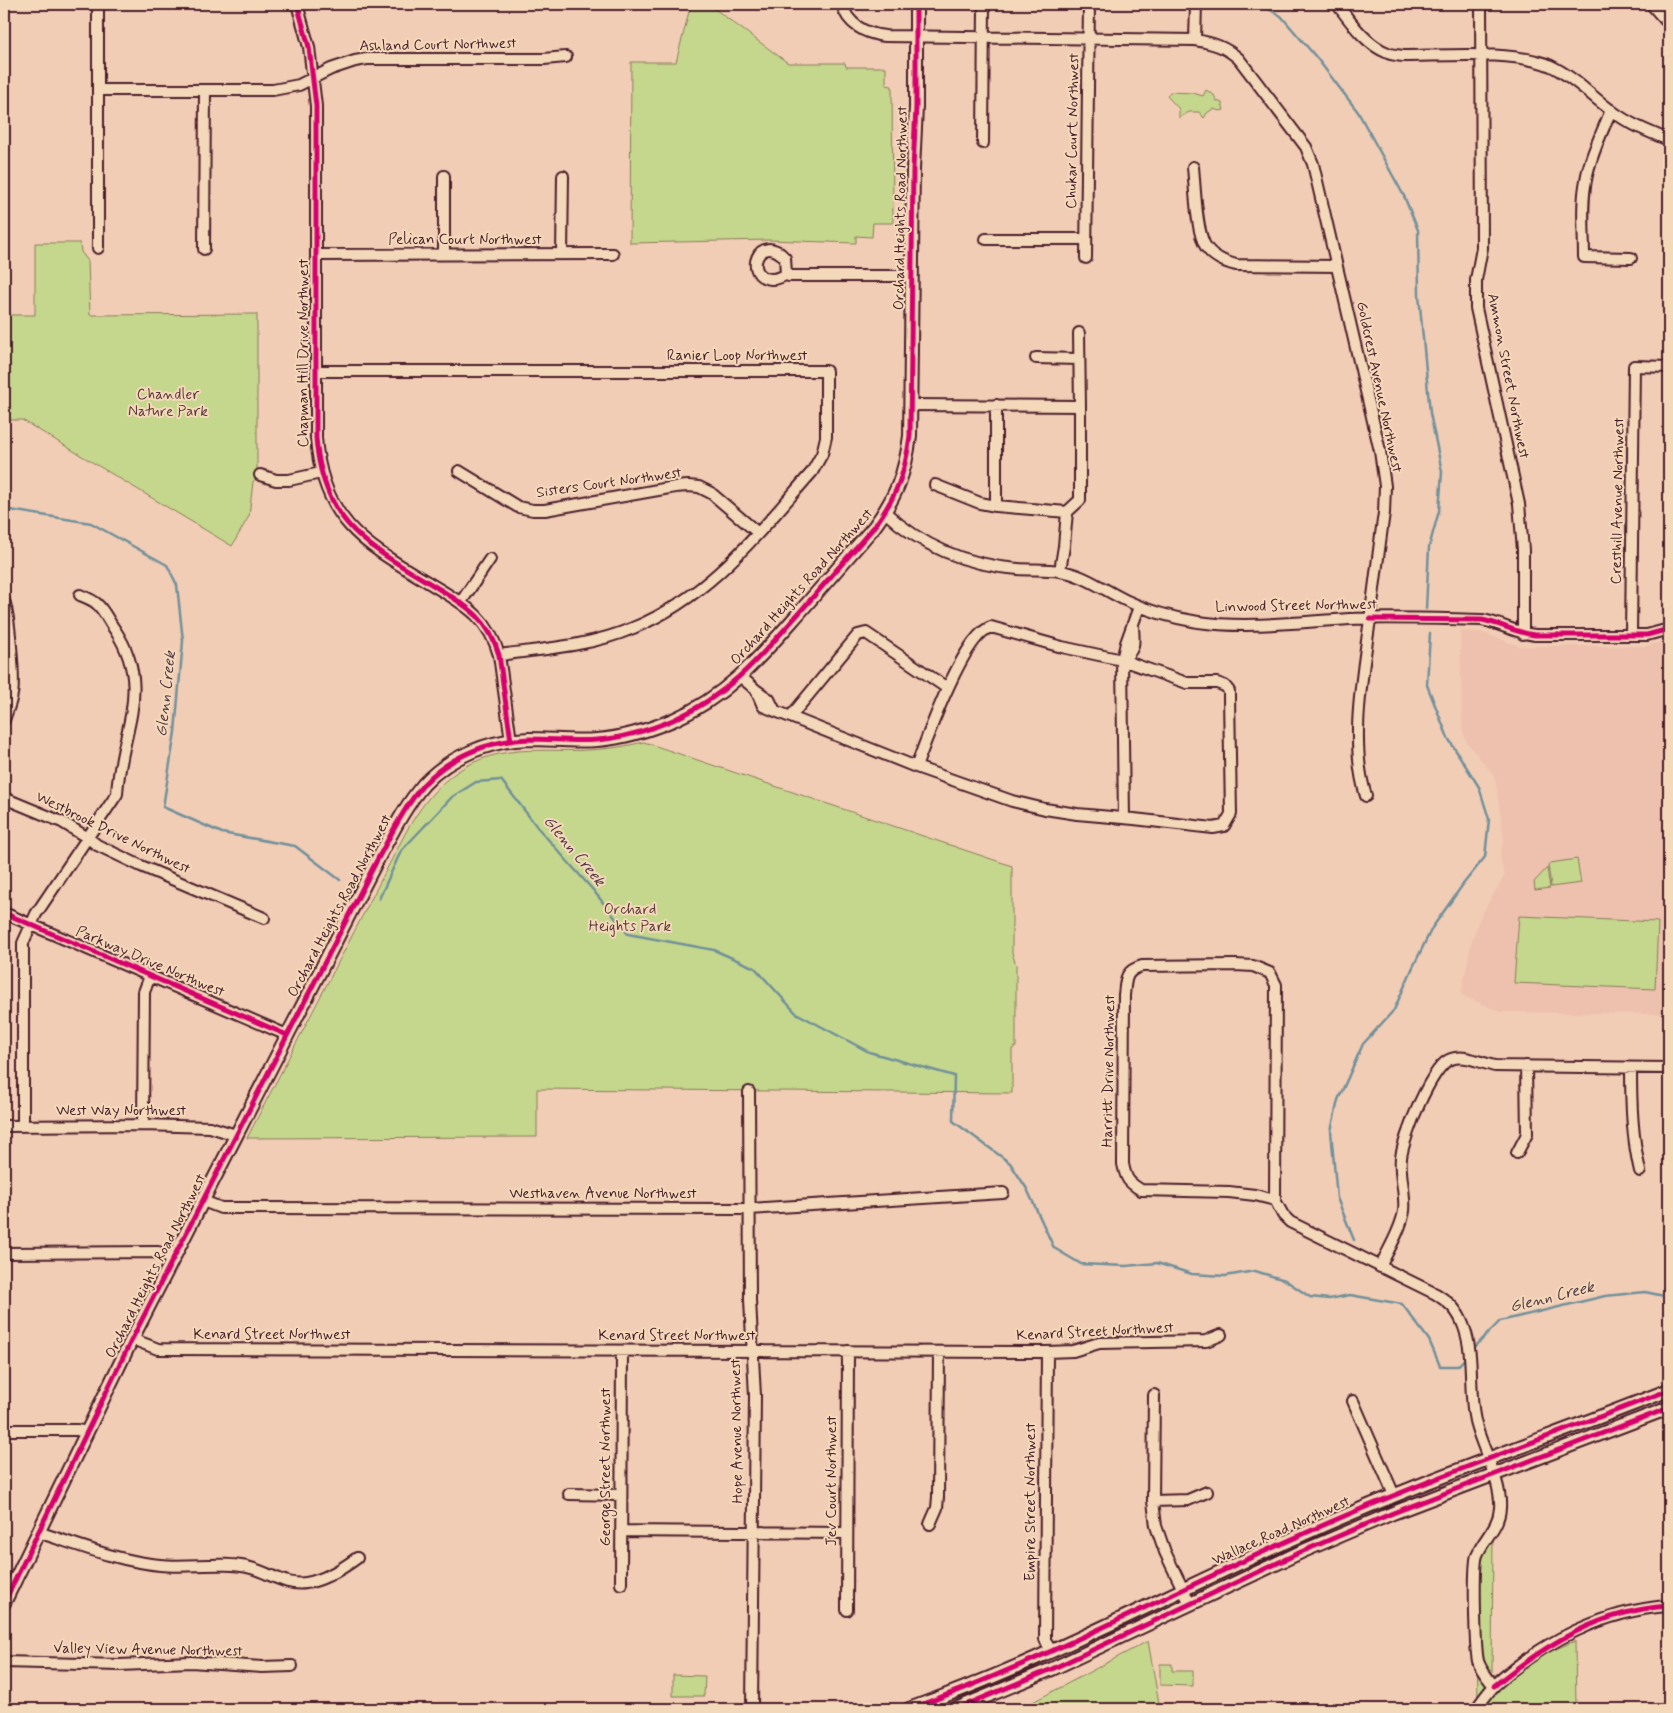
<svg xmlns="http://www.w3.org/2000/svg" width="1673" height="1713" viewBox="0 0 1673 1713" font-family="Mynerve,sans-serif">
	<style>
		.built { fill: #edc1ae }
		.green { fill: #c5d78c; stroke: #887b5c }
		.lines { fill: none; stroke-linecap: round; stroke-linejoin: round }
		.stream { stroke: #71909b; stroke-width: 2.5 }
		.minor-casing { stroke: #4a1f2b; stroke-width: 14 }
		.major-casing { stroke: #4a1f2b; stroke-width: 16 }
		.minor { stroke: #f4d8ba; stroke-width: 10 }
		.major { stroke: #f4d8ba; stroke-width: 12 }
		.cycleway-casing { stroke: #f4d8ba; stroke-width: 8 }
		.cycleway { stroke: #d6006c; stroke-width: 5 }
		.labels { text-anchor: middle; dominant-baseline: central; stroke-width: 4; stroke-linejoin: round; paint-order: stroke }
		.street-label { font-size: 15px; fill: #4a1f2b; stroke: #f4d8ba }
		.park-label { font-size: 15px; fill: #5c3b3a; stroke: #f4d8ba }
		.water-label { font-size: 16px; font-style: italic; fill: #543b47; stroke: #f4d8ba }
	</style>
	<rect width="100%" height="100%" fill="#f2cdb5"/>
	<filter id="ink" filterUnits="userSpaceOnUse"><feTurbulence type="fractalNoise" baseFrequency=".02" numOctaves="2"/><feDisplacementMap in="SourceGraphic" scale="10" xChannelSelector="R" yChannelSelector="G"/><feConvolveMatrix kernelMatrix="1 2 1 2 8 2 1 2 1" color-interpolation-filters="sRGB"/></filter>
	<g filter="url(#ink)">
		<!-- built -->
		<path class="built" d="M1460 631 1481 632 1519 646H1647L1669 640V1014L1501 1012 1461 995 1471 944 1480 917 1505 875 1501 862 1500 853 1504 840 1496 784 1493 774 1467 743 1462 728Z"/>
		<!-- green -->
		<path class="green" d="M691 4H708L788 63H845L846 67H886V85L892 86 893 223H873L872 237 856 236V243L768 240 630 243 631 62H676Z
			M1206 90 1214 95 1217 101 1222 103 1224 110 1220 111 1213 109 1207 113 1204 118 1199 112H1189L1179 118V109L1167 96 1170 92 1193 93 1203 96Z
			M35 243H80L81 252 88 261 90 315 257 314V475L253 482 249 516 232 546 22 420H4V315H35Z
			M644 742 1012 866V953L1016 965V1047L1012 1049V1093L537 1089V1137L247 1138 406 832C432 786 463 756 518 751 546 749 574 752 602 749 616 748 630 745 644 742Z
			M1577 859 1581 883 1551 887 1548 865 1550 863Z
			M1547 868 1550 888 1535 890 1534 882Z
			M1519 916 1658 922 1655 989 1514 983Z
			M1493 1537 1492 1676 1575 1641 1576 1709H1478L1476 1545Z
			M1148 1641 1160 1709H1029V1704Z
			M1160 1664H1172V1671H1193V1686L1160 1685Z
			M673 1675 705 1676 704 1696H673Z
			M1669 1697V1709H1652Z"/>
		<g class="lines">
			<!-- stream -->
			<path class="stream" d="M1259 4 1281 16 1316 57 1358 112 1404 196 1418 230 1419 295 1430 413 1442 472 1439 511 1429 547 1426 609
				M4 509 91 523 167 565 177 585 183 641 175 732 163 807 222 833 295 846 340 880
				M379 899 401 851 452 797 476 782 501 780 538 828 593 890 628 934 714 950 755 968 796 1013 869 1052 954 1076 953 1121 1010 1163 1027 1189 1054 1248 1081 1264 1126 1266 1157 1263 1192 1274 1225 1276 1255 1271 1285 1280 1310 1297 1329 1299 1350 1295 1402 1304 1429 1340 1440 1366H1458L1467 1356
				M1354 1240 1337 1198 1331 1131 1338 1100 1363 1044 1394 1010 1413 967 1432 928 1464 883 1485 857 1489 819 1479 787 1448 738 1427 685 1430 633
				M1472 1350 1500 1321 1605 1296 1645 1292 1669 1297"/>
			<!-- minor casing -->
			<g class="minor-casing">
				<path id="minor" d="M98 4V248
					M297 4 309 47 316 106V438C323 527 371 547 439 589 469 607 489 620 499 655L511 741
					M842 4C847 24 865 34 885 36L1195 40C1213 43 1226 47 1239 59L1306 147 1313 164 1380 451 1385 486 1384 513C1379 548 1375 583 1370 619 1363 673 1349 743 1366 796
					M1337 4C1350 21 1366 45 1388 53 1392 55 1398 55 1403 56 1443 56 1515 50 1551 66 1574 77 1591 96 1612 111 1629 124 1649 132 1669 140
					M1481 4 1482 248 1476 280V308L1519 504 1523 550V634
					M1651 4 1665 20 1669 23
					M1195 40 1196 4
					M98 90H273L299 85 331 69 355 61 367 59H544L566 57
					M1611 110C1602 133 1590 156 1586 180 1581 205 1584 231 1584 257L1631 258
					M983 143 984 4
					M1193 167C1195 186 1196 233 1206 247 1214 258 1225 262 1236 265L1337 266
					M444 176V255
					M986 239H1086
					M204 249 205 90
					M562 254 563 176
					M316 255 613 254
					M1086 258 1089 4
					M786 274 785 258C759 230 742 277 771 279 777 279 781 278 786 274L789 276H912
					M1036 358 1079 359
					M316 371H826V437L822 454 812 472C758 533 711 596 633 628 591 646 544 649 499 655
					M910 405 1080 406 1079 333
					M459 471 518 507 533 510H545L675 487 688 486 699 487 711 493 758 533
					M260 475 276 480H289L321 473
					M935 485 980 503 996 506V405
					M996 506 1067 512
					M885 512C922 547 968 565 1018 569 1032 570 1046 569 1060 571 1083 574 1104 590 1125 600 1148 611 1173 618 1198 622 1247 629 1299 622 1349 619 1393 617 1438 619 1482 620 1500 623 1516 633 1535 635H1647L1669 629
					M1060 571 1064 546 1067 512 1080 500V406
					M4 601C9 612 15 680 12 694 11 703 7 711 4 720
					M461 602 490 559
					M1631 635 1634 366 1669 367
					M1122 660 1187 683H1217L1225 686 1229 691V697L1231 814 1224 826 1213 828 1134 819 1077 814 1045 809 1012 801 916 767C927 738 963 635 991 627L1062 647 1122 660C1136 649 1134 643 1133 627
					M740 676 756 690 769 699 775 711
					M756 690 763 706 916 767
					M791 716 858 635 866 633 947 688
					M4 798 62 822 88 838 97 845 141 866 264 918
					M1124 818 1122 660 1126 643 1139 607
					M4 913 287 1035
					M1236 965 1253 966 1270 973 1276 985 1275 1200 1255 1195 1229 1192 1141 1190C1128 1182 1126 1179 1123 1164L1124 995C1126 980 1124 971 1142 966Z
					M1631 1068C1631 1103 1632 1137 1640 1171
					M749 1092 750 1300 755 1396 752 1709
					M143 1125 144 992 150 976
					M4 1126 143 1125 210 1127 236 1135
					M23 1126V943L36 914 117 794C120 732 154 689 115 630 109 622 104 610 97 604 93 600 85 597 80 595
					M1517 1153 1527 1134 1526 1066
					M1275 1200 1283 1215 1290 1222 1436 1294C1450 1303 1458 1310 1464 1327 1475 1357 1468 1390 1475 1421 1481 1447 1502 1481 1500 1508 1499 1527 1484 1538 1477 1555 1473 1567 1475 1647 1478 1661 1481 1671 1488 1678 1494 1686
					M203 1201 221 1208 749 1209 1003 1193
					M4 1253 158 1252 173 1258
					M1380 1267C1388 1250 1401 1230 1404 1211 1406 1194 1399 1176 1401 1158 1403 1138 1432 1064 1451 1059 1465 1054 1481 1063 1495 1066L1669 1068
					M132 1339 158 1349 1047 1352 1073 1351 1099 1343 1206 1341 1221 1335
					M1047 1352 1045 1639 1051 1652
					M1154 1395 1153 1501 1156 1526 1165 1552 1190 1604
					M1353 1401 1394 1495
					M4 1430H77L87 1432
					M569 1494 621 1495
					M1153 1501 1188 1500 1207 1492
					M930 1524 937 1508 938 1497 939 1352
					M621 1531 847 1533
					M38 1532C78 1545 118 1561 160 1565 188 1568 224 1561 251 1568 270 1573 285 1586 306 1583 325 1580 342 1569 357 1558
					M621 1584 622 1351
					M847 1610 848 1351
					M4 1662 120 1665 191 1662 262 1667 292 1666
					M1476 1709C1482 1701 1488 1692 1495 1685 1541 1642 1606 1610 1669 1606"/>
			</g>
			<!-- major casing -->
			<g class="major-casing">
				<path id="major" d="M4 1603 132 1339 376 862C391 835 404 807 424 784 450 756 491 740 529 739 552 739 574 742 597 740 624 738 649 730 673 720 728 696 761 656 799 613 824 584 849 556 874 527 896 497 905 474 910 436L913 169 916 107V4
					M909 1709C1043 1662 1169 1593 1299 1536 1420 1481 1546 1439 1669 1390
					M956 1709 1052 1669 1301 1552 1393 1513 1669 1408"/>
			</g>
			<!-- minor -->
			<use href="#minor" class="minor"/>
			<!-- major -->
			<use href="#major" class="major"/>
			<!-- cycleway casing -->
			<g class="cycleway-casing">
				<path id="cycleway" d="M297 4 309 47 316 106V438C323 527 371 547 439 589 469 607 489 620 499 655L511 741
					M1370 619 1482 620C1500 623 1516 633 1535 635H1647L1669 629
					M4 913 287 1035
					M4 1603 132 1339 376 862C391 835 404 807 424 784 450 756 491 740 529 739 552 739 574 742 597 740 624 738 649 730 673 720 728 696 761 656 799 613 824 584 849 556 874 527 896 497 905 474 910 436L913 169 916 107V4
					M1494 1686C1546 1644 1601 1610 1669 1606
					M909 1709C1043 1662 1169 1593 1299 1536 1420 1481 1546 1439 1669 1390
					M956 1709 1052 1669 1301 1552 1393 1513 1669 1408"/>
			</g>
			<!-- cycleway -->
			<use href="#cycleway" class="cycleway"/>
		</g>
	</g>
	<g class="labels">
		<!-- street labels -->
		<g class="street-label">
			<text transform="translate(438 45) rotate(-1)">Ashland Court Northwest</text>
			<text transform="translate(1073 131) rotate(-89)">Chukar Court Northwest</text>
			<text transform="translate(901 208) rotate(-89)">Orchard Heights Road Northwest</text>
			<text x="465" y="240">Pelican Court Northwest</text>
			<text transform="translate(304 353) rotate(-90)">Chapman Hill Drive Northwest</text>
			<text x="737" y="356">Ranier Loop Northwest</text>
			<text transform="translate(1508 376) rotate(79)">Ammon Street Northwest</text>
			<text transform="translate(1379 387) rotate(78)">Goldcrest Avenue Northwest</text>
			<text transform="translate(609 483) rotate(-8)">Sisters Court Northwest</text>
			<text transform="translate(1618 501) rotate(-89)">Cresthill Avenue Northwest</text>
			<text transform="translate(802 587) rotate(-48)">Orchard Heights Road Northwest</text>
			<text transform="translate(1296 606) rotate(-1)">Linwood Street Northwest</text>
			<text transform="translate(113 833) rotate(26)">Westbrook Drive Northwest</text>
			<text transform="translate(340 906) rotate(-62)">Orchard Heights Road Northwest</text>
			<text transform="translate(150 962) rotate(23)">Parkway Drive Northwest</text>
			<text transform="translate(1109 1071) rotate(-89)">Harritt Drive Northwest</text>
			<text x="121" y="1111">West Way Northwest</text>
			<text x="603" y="1194">Westhaven Avenue Northwest</text>
			<text transform="translate(156 1266) rotate(-63)">Orchard Heights Road Northwest</text>
			<text transform="translate(1095 1332) rotate(-3)">Kenard Street Northwest</text>
			<text x="272" y="1335">Kenard Street Northwest</text>
			<text x="677" y="1336">Kenard Street Northwest</text>
			<text transform="translate(737 1431) rotate(-91)">Hope Avenue Northwest</text>
			<text transform="translate(606 1467) rotate(-90)">George Street Northwest</text>
			<text transform="translate(832 1481) rotate(-90)">Jev Court Northwest</text>
			<text transform="translate(1031 1502) rotate(-90)">Empire Street Northwest</text>
			<text transform="translate(1281 1531) rotate(-24)">Wallace Road Northwest</text>
			<text transform="translate(148 1650) rotate(1)">Valley View Avenue Northwest</text>
		</g>
		<!-- park labels -->
		<g class="park-label">
			<text x="168" y="395">Chandler<tspan x="168" dy="17">Nature Park</tspan></text>
			<text x="630" y="910">Orchard<tspan x="630" dy="17">Heights Park</tspan></text>
		</g>
		<!-- water labels -->
		<g class="water-label">
			<text transform="translate(166 694) rotate(-84)">Glenn Creek</text>
			<text transform="translate(574 851) rotate(50)">Glenn Creek</text>
			<text transform="translate(1552 1297) rotate(-14)">Glenn Creek</text>
		</g>
	</g>
	<!-- margin -->
	<rect width="1673" height="1713" fill="none" stroke="#f4d8ba" stroke-width="20"/>
	<rect x="10" y="10" width="1653" height="1693" fill="none" stroke="#4a1f2b" stroke-width="2" filter="url(#ink)"/>
</svg>
